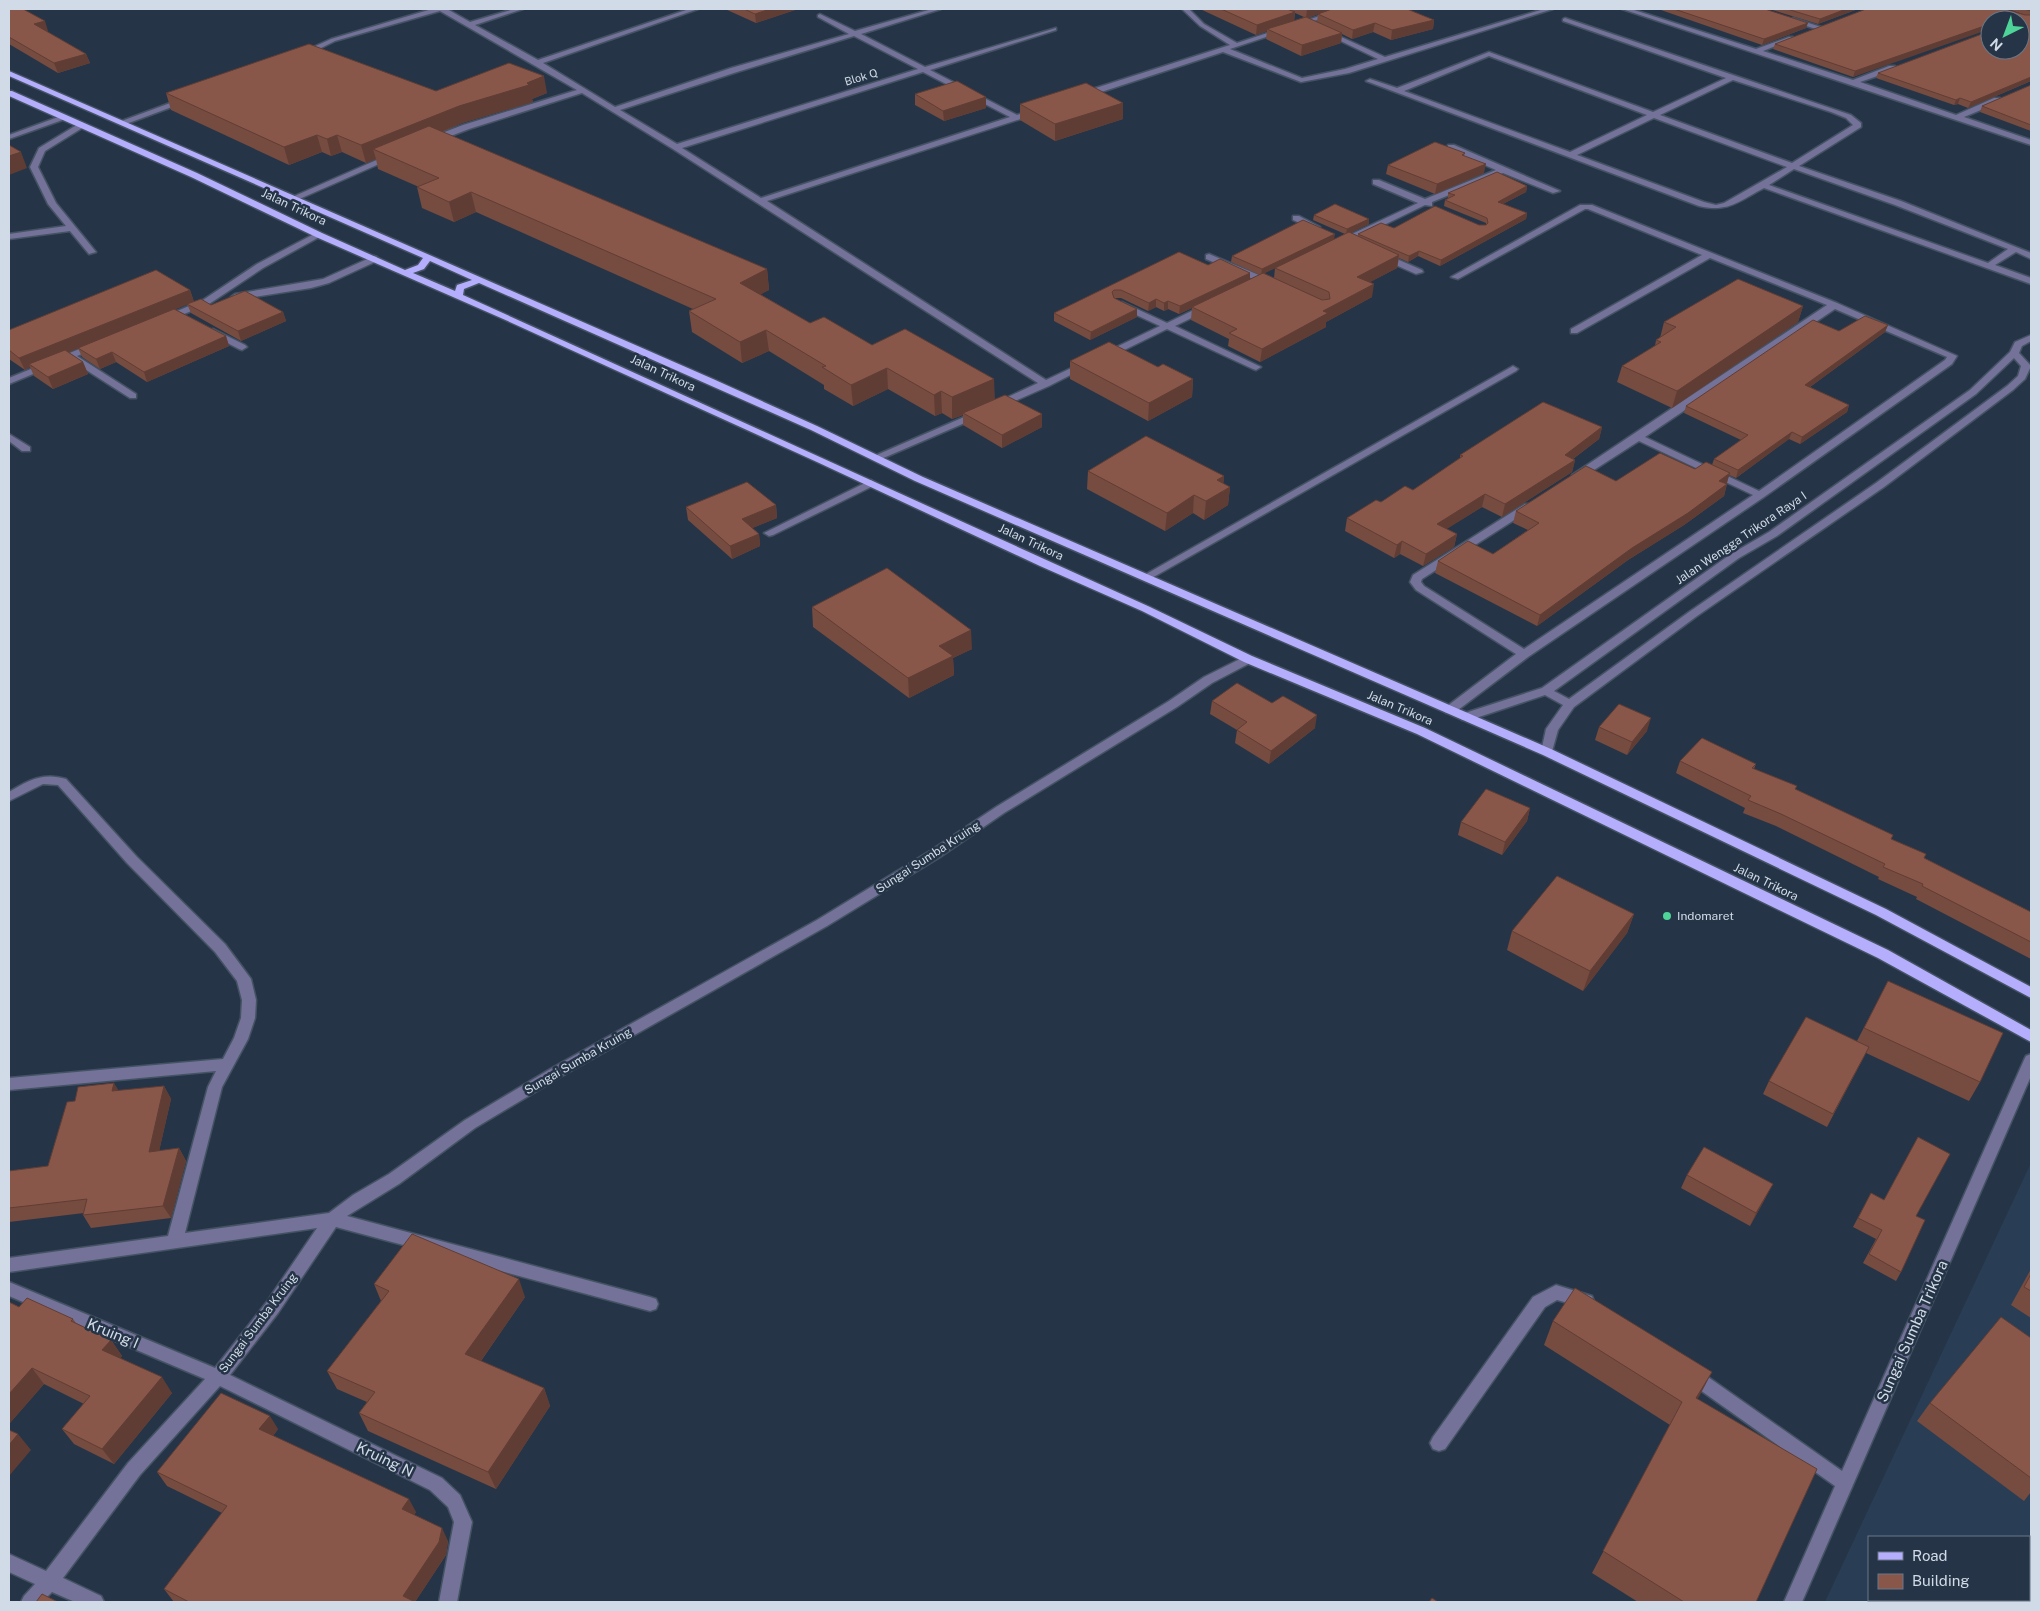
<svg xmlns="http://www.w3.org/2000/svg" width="2040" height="1611" viewBox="0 0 2040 1611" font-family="'Public Sans',sans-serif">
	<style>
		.built { fill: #293e55; fill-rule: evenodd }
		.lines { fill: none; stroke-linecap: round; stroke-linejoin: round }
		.minor-casing { stroke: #445364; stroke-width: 3 }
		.major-casing { stroke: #445364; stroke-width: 3 }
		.minor { fill: #747298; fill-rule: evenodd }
		.major { fill: #b4aefd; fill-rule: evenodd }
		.wall { fill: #764b40; fill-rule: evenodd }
		.shaded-wall { fill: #603d34 }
		.building { fill: #89574a; stroke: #603d34 }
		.poi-dot { fill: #4ed399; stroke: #253547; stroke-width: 2 }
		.labels { text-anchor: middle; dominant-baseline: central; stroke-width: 5; stroke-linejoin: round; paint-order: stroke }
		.far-street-label { font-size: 11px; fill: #d1dbe7; stroke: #253547 }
		.street-label { font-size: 12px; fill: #d1dbe7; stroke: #253547 }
		.poi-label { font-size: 12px; fill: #d1dbe7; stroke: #253547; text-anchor: start }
		.near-street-label { font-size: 15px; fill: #d1dbe7; stroke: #253547 }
	</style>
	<rect width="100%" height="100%" fill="#253547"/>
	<!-- built -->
	<path class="built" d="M2031 1163V1602H1825ZM1869 1537H2029V1600H1869Z"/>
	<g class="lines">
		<!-- minor casing -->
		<g class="minor-casing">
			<path id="minor" d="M432 9H447L470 22 514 9H523L475 25 538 60 689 9H698L543 63 615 107 731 68 849 34 818 17V15L820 14 855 31 932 9H941L861 34 925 67 1056 28V30L930 70 1017 115 1036 109 1040 111 1039 113 767 201 1046 380 1082 363 1085 362 1090 365 1049 386 1001 407H995V403L1038 383 673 149 582 93 469 129 435 142H429V138L463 125 577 90 440 11 335 41 305 56 298 54 331 39ZM854 36 918 69 677 144 620 110 737 72ZM923 72 1010 117 761 198 682 148Z
				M1182 9H1189L1204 24 1237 43 1341 9H1350L1230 49 1302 78 1345 69 1378 59 1324 33V31H1328L1385 57 1544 9H1553L1349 73 1301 82 1223 52 1086 97H1080V93L1230 45 1200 26Z
				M1622 9H1631L1756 49 1789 37H1793V39L1763 51 1853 80 1889 66H1895V70L1860 82 1956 115 1994 98H2000V102L1964 117 2031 140V145Z
				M1565 18 1851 115 1861 123V127L1799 166 1901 201 2031 253V259L2016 252 1995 265 2031 278V284L1764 188C1739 201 1728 213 1699 206L1366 81 1370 79 1397 88 1489 52 1653 112 1726 78 1563 21V19ZM1489 56 1647 115 1570 152 1404 91ZM1733 80 1831 112 1846 118 1853 125 1792 163 1660 115ZM1654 118 1787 167 1724 203 1716 205 1704 202 1577 155ZM1794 169 1895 205 2008 249 1988 263 1769 185Z
				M1793 18 1821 27 1822 28 1819 30 1791 21V19Z
				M181 99 188 101 126 124 119 122Z
				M61 116 68 118 9 139V135Z
				M80 123 87 125 45 151 38 167 56 203 96 252 89 254 70 231 9 239V234L66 226 48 204 30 167 39 148Z
				M1448 145H1454L1560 191 1553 193 1503 173 1432 202V206L1425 205 1345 244H1339V240L1418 203 1373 184V180H1379L1425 199 1496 170 1448 149Z
				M388 155 395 157 297 200 290 198Z
				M1580 205H1592L1837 303 1957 356 1952 364 1764 497 1528 657 1454 713H1446L1444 710 1446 707 1516 654 1416 590 1410 582 1413 575 1525 504H1533L1534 506 1533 508 1422 579 1421 582 1424 586 1524 649 1753 495 1639 441 1580 479H1572V475L1827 305 1710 258 1577 333H1571V329L1702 255 1588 209H1585L1458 279 1451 277ZM1835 309 1947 357 1945 360 1759 491 1645 437Z
				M1293 216H1299L1320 227 1313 229 1293 220Z
				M316 233 323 235 263 268 209 304 169 320 166 321 161 318 203 300 257 264Z
				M1383 253 1422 270 1423 272 1416 274 1380 258V254Z
				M1209 254 1273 281 1274 283 1267 285 1206 259V255Z
				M374 256 377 257V261L329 283 311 288 235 300 231 297 235 294 323 279Z
				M1122 302 1167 323 1204 305H1210V309L1175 326 1261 367 1256 370 1253 369 1167 329 1110 357H1104V353L1160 326 1119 307 1118 305Z
				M213 329 245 345 247 347 242 350 239 349 210 334V330Z
				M2031 335V341L2022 346 2019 353 2031 366 2025 379 2013 390 1884 487 1697 616 1574 707 1558 730 1551 755 1547 756 1541 752 1546 729 1563 705 1545 695 1470 720H1462L1460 717 1462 714 1542 688 1731 554 1769 532 1970 390 2010 352 2015 342ZM2014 358 2021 366 2018 376 2007 386 1876 483 1689 612 1569 699 1554 691 1739 558 1777 536 1976 394Z
				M94 343 99 346 97 348 77 356 136 394V398H130L69 359 9 384V378Z
				M1513 366 1518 369 1516 371 1150 579 1146 580 1141 577Z
				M978 411 981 412V416L881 459H873L872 457Z
				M9 434 30 447V451H22L9 441Z
				M871 480 876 483 875 485 773 535 769 536 764 533Z
				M1248 655 1254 659 1252 662 1212 683 1177 707 1004 813 940 857 827 926 562 1076 475 1128 399 1184 347 1216 650 1297 656 1299 658 1304 656 1309 650 1311 336 1227 278 1313 230 1375 442 1478 460 1495 472 1522 457 1602H439L454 1522 448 1507 430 1490 220 1386 140 1475 63 1578 101 1596 104 1602H75L52 1592 42 1602H21L24 1596 35 1584 9 1572V1554L46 1571 128 1463 205 1379 9 1296V1282L215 1368 266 1303 317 1228 9 1272V1258L168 1236 208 1087 216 1071 9 1090V1078L223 1059 234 1038 241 1018 242 1000 237 981 215 952 127 863 58 785 43 784 9 801V792C28 780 44 772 66 779L137 857 225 944 251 979 256 1000 255 1018 248 1039 222 1087 185 1233 329 1213 353 1195 389 1174 465 1120 552 1068 817 920 930 851 996 807 1169 701 1204 677Z
				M2031 1054V1076L1802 1602H1784L1835 1486 1686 1380 1684 1375 1686 1370 1692 1367 1698 1370 1842 1471 2024 1060 2026 1056Z
				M1556 1285 1592 1296 1594 1301 1592 1306 1586 1308 1557 1300 1545 1307 1445 1449 1439 1451 1433 1449 1430 1443 1433 1437 1533 1297Z"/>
		</g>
		<!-- major casing -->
		<g class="major-casing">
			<path id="major" d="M9 71 713 379 817 426 923 477 1551 749 1886 909 2031 987V998L1876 915 1543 755 915 481 811 430 479 283 464 289 463 295 1150 607 1252 656 1425 728 1888 950 2031 1030V1042L1878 958 1417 734 1244 662 1142 611 1040 566 817 462 501 318 316 237 191 177 9 96V91H12L197 173 322 233 405 270 418 265 423 258 9 76ZM430 261 472 280 457 285 455 291 413 273 424 269Z"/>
		</g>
		<!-- minor -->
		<use href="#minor" class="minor"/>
		<!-- major -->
		<use href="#major" class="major"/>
	</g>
	<!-- wall -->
	<path class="wall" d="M9 9 48 31H46L86 54 90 63 58 73 9 44Z
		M725 9H798L756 23Z
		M1200 9H1407L1434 20 1433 29 1391 40 1373 32 1352 39 1342 34 1341 43 1301 56 1266 39 1267 31 1256 35ZM1295 13 1304 17 1294 21ZM1318 14 1317 22 1308 18Z
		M1658 9H1765L1806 28 1762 45Z
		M1769 9H1858L1818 24Z
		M2008 9H2031V81L1968 108 1958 104 1954 105 1876 78 1878 73 2020 50 1990 20 1853 77 1773 49 1775 44 2025 15Z
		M2031 85V131L1980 112 1982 106Z
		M436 91 547 93 532 99 533 102 462 123 442 132 767 269 769 290 760 294 810 323 872 345 995 399 1042 414V427L1002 448 963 425V415L952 419 942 413 935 416 888 389 853 406 824 389V385L769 351 742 363 692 332 689 311 693 309 476 212 454 222 422 208 417 187H419L378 169 376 159 366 163 342 152 331 156 322 152 289 165 171 110 166 93Z
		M915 94 986 97V108L944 121 915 105Z
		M1020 104 1123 119 1055 141 1020 120Z
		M1465 153 1464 156 1484 173 1435 194 1386 174 1388 165Z
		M1527 186 1526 192 1503 204 1527 213 1526 219 1440 266 1418 256 1408 262 1399 258 1397 268 1370 282 1372 297 1326 322V327L1260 362 1228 346 1229 339 1191 320 1192 308 1179 314 1168 309 1164 311 1156 307 1148 311 1121 298H1115L1137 317 1090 340 1054 321V313L1179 252 1208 265 1250 280 1260 275 1231 262 1232 256 1335 239 1345 234 1313 220 1314 215 1369 224 1350 233 1358 236V234L1394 228 1486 225V223L1444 206 1445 200 1448 199V193ZM1275 268 1274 278 1264 273Z
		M190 290 194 302 211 305 283 312 286 321 241 341 191 313 187 304 175 309 226 336 229 346 147 382 116 362 100 369 82 357 78 348 68 352 83 362 88 374 53 389 34 376 30 367 25 370 9 359V330Z
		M1803 306 1798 322 1672 408 1617 382 1622 366 1655 346 1656 340 1660 338 1664 322Z
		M1888 325 1885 332 1810 387 1849 405 1847 412 1800 444 1789 439 1736 478 1729 475 1724 496 1684 525 1628 560 1537 626 1435 573 1438 561 1493 554 1528 530 1513 523 1516 511 1616 481 1695 469 1712 465 1714 459 1741 440 1684 413 1686 406 1839 331Z
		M1070 361 1158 367 1193 379 1192 397 1148 421 1070 379Z
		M1602 427 1599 439 1573 459 1575 460 1572 472 1502 517 1482 507 1446 529 1457 534 1454 547 1423 566 1400 554 1394 558 1345 531 1347 518 1381 502 1413 490 1460 458V455Z
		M1088 471 1224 476 1223 484 1230 487 1228 505 1204 520 1193 513 1165 531 1087 489Z
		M776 505 777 518 752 528 759 534 760 546 732 559 688 520 686 507Z
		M812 607 972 649 953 658 954 675 909 698 813 627Z
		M1212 701 1315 728 1269 764 1235 743 1237 730 1210 714Z
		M1599 727 1647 731 1627 755 1595 740Z
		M1680 761 1756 764 1754 769 1797 786 1795 789 1893 835 1891 839 1924 858 2031 912V959L1916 899 1917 897 1878 879 1879 877 1776 826 1743 813 1745 808 1676 773Z
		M1530 808 1527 821 1502 855 1458 835 1461 822Z
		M1634 914 1627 933 1583 991 1507 950 1512 931Z
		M1888 981 1980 1082 1969 1101 1866 1053 1827 1127 1763 1094 1769 1081 1857 1041Z
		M164 1086 171 1099 159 1151 179 1148 186 1161 171 1218 91 1228 83 1215 84 1213 9 1222V1171L48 1166 75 1101 119 1091Z
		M1687 1175 1766 1197 1750 1226 1681 1188Z
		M1871 1193 1916 1216 1901 1272 1896 1281 1863 1263 1876 1239 1853 1227Z
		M2031 1269V1318L2011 1305Z
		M374 1284 525 1297 481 1361 544 1388 550 1406 496 1489 368 1431 359 1413 367 1402 337 1389 327 1371 381 1301Z
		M9 1302 19 1307 73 1319 76 1323 111 1340 122 1356 120 1358 172 1393 114 1464 74 1444 62 1429 84 1404 44 1384 9 1424Z
		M1553 1321 1697 1399 1756 1602H1638L1592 1573 1670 1425 1544 1345Z
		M2031 1338V1492L2024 1501 1917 1421 1930 1403Z
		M278 1429 273 1436 416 1512 414 1515 448 1541 446 1555 415 1602H174L164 1589 222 1513 167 1486 157 1472Z"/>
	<!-- shaded-wall -->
	<path class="shaded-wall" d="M770 9H798L756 23 755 14Z
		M1307 9H1336L1306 18Z
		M1846 9H1858L1818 24 1820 19Z
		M1295 12 1294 22 1267 29V31L1256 35 1257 25Z
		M1434 20 1433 29 1391 40 1392 30Z
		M45 21 48 31 37 34 34 24Z
		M1375 23 1373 32 1352 39 1353 30Z
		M1808 23 1806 28 1762 45 1764 39Z
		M1990 24V29L1853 77 1855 71Z
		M1342 33 1341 43 1301 56 1302 45Z
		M86 54 90 63 58 73 54 63Z
		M544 76 547 93 532 99 533 102 462 123 386 155 373 149 376 159 366 163 361 145 459 106 527 83Z
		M2031 77V81L1968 108 1971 102Z
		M986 97V108L944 121 943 111Z
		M1960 98 1958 104 1954 105 1956 100Z
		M1123 103V119L1055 141V124Z
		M317 135 322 152 289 165 284 147Z
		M337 135 342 152 331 156 327 139Z
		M21 152 27 168 9 175V156Z
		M1486 164 1484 173 1435 194 1437 184Z
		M1527 186 1526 192 1497 207 1498 202Z
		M471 192 476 212 454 222 449 202Z
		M1527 213 1526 219 1440 266 1441 260Z
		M1369 219V224L1346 235 1347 229Z
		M1335 234 1334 240 1261 275 1262 269Z
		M1419 251 1418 256 1408 262 1409 256Z
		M1399 255 1397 268 1355 290 1357 277Z
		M767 269 769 290 743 304 740 283Z
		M1250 273V281L1192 307V308L1179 314 1180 306Z
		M1374 284 1372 297 1326 322V327L1260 362 1262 349 1323 311Z
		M190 290 194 302 32 367 29 364 30 367 25 370 19 358Z
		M1156 299V307L1148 311 1149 303Z
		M1168 301V309L1164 311V303Z
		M1803 306 1798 322 1672 408 1677 391Z
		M1137 309V317L1090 340 1091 332Z
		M283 312 286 321 241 341 238 331Z
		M1888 325 1885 332 1803 392 1805 385Z
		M766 330 769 351 742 363 740 342Z
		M226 336 229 346 147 382 144 372Z
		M112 352 116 362 100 369 96 359Z
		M83 362 88 374 53 389 48 377Z
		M887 368 888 389 853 406 851 385Z
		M994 379 995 401 963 413V415L952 419V397Z
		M1193 379 1192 397 1148 421 1149 403Z
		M941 391 942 413 935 416 934 395Z
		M1849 405 1847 412 1800 444 1802 437Z
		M1042 414V427L1002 448V435Z
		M1602 427 1599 439 1562 467 1565 455Z
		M1792 432 1789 439 1736 478 1738 470Z
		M1575 460 1572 472 1502 517 1505 504Z
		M1730 473 1726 485 1719 481Z
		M1224 476 1223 492 1230 487 1228 505 1204 520 1206 501 1217 480Z
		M1727 484 1724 496 1684 525 1628 560 1537 626 1540 615 1632 548Z
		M1485 494 1482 507 1434 537 1437 524Z
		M1194 495 1193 513 1165 531 1167 513Z
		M776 505 777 518 743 532 742 519Z
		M759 534 760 546 732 559 730 546Z
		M1457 534 1454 547 1423 566 1426 554Z
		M1402 541 1400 554 1394 558 1397 545Z
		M971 630 972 649 953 658 954 675 909 698 908 678 939 646Z
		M1317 715 1315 728 1269 764 1271 751Z
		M1651 718 1647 731 1627 755 1632 742Z
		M1530 808 1527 821 1502 855 1505 842Z
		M1634 914 1627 933 1583 991 1590 971Z
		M114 1083 122 1096 112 1091Z
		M164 1086 171 1099 156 1165 149 1152Z
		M179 1148 186 1161 171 1218 163 1206Z
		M1773 1184 1766 1197 1750 1226 1756 1213Z
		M519 1279 525 1297 473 1372 465 1354Z
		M111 1340 122 1356 113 1366 102 1350Z
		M32 1368 44 1384 9 1424V1394Z
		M1712 1372 1700 1395 1684 1421 1696 1398Z
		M162 1377 172 1393 114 1464 102 1449Z
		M544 1388 550 1406 496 1489 488 1472Z
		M270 1416 278 1429 268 1443 259 1429Z
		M18 1434 31 1450 9 1476V1445Z
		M409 1499 416 1512 409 1522 402 1509Z
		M442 1528 448 1541 446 1555 415 1602 403 1596Z"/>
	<!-- building -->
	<path class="building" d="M9 9H23L45 21 34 24 86 54 54 63 9 37Z
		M744 9H770L755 14Z
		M1221 9H1287L1295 12 1257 25Z
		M1332 9H1407L1434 20 1392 30 1375 23 1353 30 1318 14Z
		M1674 9H1765L1808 23 1764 39Z
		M1787 9H1846L1820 19Z
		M1866 9H2005L2025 15H2031V77L1971 102 1960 98 1956 100 1878 73 1990 31V50H2020V20H1990V24L1855 71 1775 44Z
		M2024 9H2031V11Z
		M1306 17 1342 33 1302 45 1267 29Z
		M309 44 436 91 509 63 544 76 527 83 529 85 459 106 361 145 337 135 327 139 317 135 284 147 166 93Z
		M957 81 986 97 943 111 915 94Z
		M1086 83 1123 103 1055 124 1020 104Z
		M2031 85V125L1982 106Z
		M429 126 767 269 740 283 810 323 824 317 872 345 905 329 994 379 952 397 941 391 934 395 887 368 851 385 822 367 826 366 766 330 740 342 689 311 716 299 471 192 449 202 417 187 439 178 373 149Z
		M1435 142 1465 153 1462 155 1486 164 1437 184 1388 165Z
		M9 145 21 152 9 156Z
		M1497 172 1527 186 1498 202 1527 213 1441 260 1419 251 1409 256 1358 234 1381 223 1394 228 1435 206 1479 225H1486L1488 223 1487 218 1445 200 1455 195 1448 193Z
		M1335 204 1369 219 1347 229 1314 215Z
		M1303 220 1335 234 1262 269 1232 256Z
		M1349 232 1399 255 1357 277 1374 284 1323 311 1328 313 1262 349 1229 333 1237 329 1192 307 1263 273 1322 300 1330 299 1329 292 1275 268Z
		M1179 252 1208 265 1220 259 1250 273 1180 306 1168 301 1164 303 1156 299 1149 303 1121 290H1114L1112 292 1114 298 1137 309 1091 332 1054 313Z
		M156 270 190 290 19 358 9 350V330Z
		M1738 279 1803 306 1677 391 1622 366 1661 342 1656 340 1676 327 1664 322Z
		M245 291 283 312 238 331 187 304 201 299 211 305Z
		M174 309 226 336 144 372 112 352 96 359 78 348Z
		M1865 316 1888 325 1805 385 1849 405 1802 437 1792 432 1738 470 1714 459 1748 435 1686 406 1813 320 1839 331Z
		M1109 342 1158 367 1163 364 1193 379 1149 403 1070 361Z
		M65 350 83 362 48 377 29 364Z
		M1005 395 1042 414 1002 435 963 413Z
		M1543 402 1602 427 1565 455 1575 460 1505 504 1485 494 1437 524 1457 534 1426 554 1402 541 1397 545 1347 518 1376 500 1381 502 1405 486 1413 490 1463 456 1460 455Z
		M1146 436 1224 476 1217 480 1230 487 1206 501 1194 495 1167 513 1088 471Z
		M1660 453 1695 469 1706 462 1730 473 1719 481 1727 484 1688 513 1632 548 1540 615 1438 561 1468 541 1493 554 1539 523 1516 511 1586 466 1616 481Z
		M747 482 776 505 742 519 759 534 730 546 686 507Z
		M887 568 971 630 939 646 953 656 908 678 812 607Z
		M1237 683 1272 703 1283 696 1317 715 1271 751 1237 730 1247 722 1212 701Z
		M1619 704 1651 718 1632 742 1599 727Z
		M1702 738 1756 764 1752 768 1797 786 1795 789 1893 835 1891 839 1926 854 1924 858 2031 912V942L1922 886 1923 884 1883 867 1885 864 1781 814 1748 800 1751 796 1680 761Z
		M1486 789 1530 808 1505 842 1461 822Z
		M1557 876 1634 914 1590 971 1512 931Z
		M1888 981 2003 1033 1980 1082 1864 1028Z
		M1806 1017 1869 1047 1833 1114 1769 1081Z
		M114 1083 112 1091 164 1086 149 1152 179 1148 163 1206 83 1215 87 1199 9 1208V1171L48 1166 67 1102 75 1101 78 1087Z
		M1918 1137 1950 1154 1916 1216 1925 1220 1901 1272 1869 1254 1882 1230 1858 1218 1871 1193 1884 1200Z
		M1704 1147 1773 1184 1756 1213 1687 1175Z
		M412 1234 519 1279 465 1354 544 1388 488 1472 359 1413 375 1392 327 1371 389 1291 374 1284Z
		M2031 1274V1291L2024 1287Z
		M1575 1288 1712 1372 1696 1398 1817 1469 1756 1602H1684L1603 1551 1682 1402 1553 1321Z
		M27 1298 73 1319 71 1321 111 1340 102 1350 162 1377 102 1449 62 1429 90 1396 32 1368 9 1394V1302L19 1307Z
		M2001 1317 2031 1338V1478L1930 1403Z
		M221 1393 270 1416 259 1429 409 1499 402 1509 442 1528 439 1542 403 1596 415 1602H189L164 1589 227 1506 157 1472Z
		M9 1430 18 1434 9 1445Z
		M42 1594 58 1602H36Z
		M1432 1598 1438 1602H1429Z"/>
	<!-- markers -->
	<circle class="poi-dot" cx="1667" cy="916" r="5"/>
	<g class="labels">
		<!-- far-street labels -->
		<g class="far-street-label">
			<text transform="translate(861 77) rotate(-17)">Blok Q</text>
		</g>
		<!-- street labels -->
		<g class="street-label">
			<text transform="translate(294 207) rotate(25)">Jalan Trikora</text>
			<text transform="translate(663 373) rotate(25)">Jalan Trikora</text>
			<text transform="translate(1741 538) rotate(-34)">Jalan Wengga Trikora Raya I</text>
			<text transform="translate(1031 542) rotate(25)">Jalan Trikora</text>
			<text transform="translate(1400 708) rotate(23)">Jalan Trikora</text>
			<text transform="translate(928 857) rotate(-33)">Sungai Sumba Kruing</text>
			<text transform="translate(1766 882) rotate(26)">Jalan Trikora</text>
			<text transform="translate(578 1061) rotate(-30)">Sungai Sumba Kruing</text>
			<text transform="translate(258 1323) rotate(-53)">Sungai Sumba Kruing</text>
		</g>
		<!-- poi labels -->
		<g class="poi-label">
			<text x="1677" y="916">Indomaret</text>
		</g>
		<!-- near-street labels -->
		<g class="near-street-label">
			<text transform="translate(1912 1331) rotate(-66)">Sungai Sumba Trikora</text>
			<text transform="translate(113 1333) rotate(23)">Kruing I</text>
			<text transform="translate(385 1459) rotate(26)">Kruing N</text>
		</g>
	</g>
	<!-- border -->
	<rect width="2040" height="1611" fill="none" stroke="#d1dbe7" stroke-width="20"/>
	<!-- legend -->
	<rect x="1868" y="1536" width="162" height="65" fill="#253547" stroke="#6a7787"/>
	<rect x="1878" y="1552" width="25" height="8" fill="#b4aefd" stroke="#6a7787"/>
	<text x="1912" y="1561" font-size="15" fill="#d1dbe7">Road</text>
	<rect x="1878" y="1574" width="25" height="15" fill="#89574a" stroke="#6a7787"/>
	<text x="1912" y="1586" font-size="15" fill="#d1dbe7">Building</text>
	<!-- north arrow -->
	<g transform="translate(2005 35) rotate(222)"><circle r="24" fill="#253547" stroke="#6a7787"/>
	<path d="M0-4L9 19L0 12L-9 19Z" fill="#4ed399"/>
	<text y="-8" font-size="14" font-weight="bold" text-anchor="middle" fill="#d1dbe7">N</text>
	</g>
</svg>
